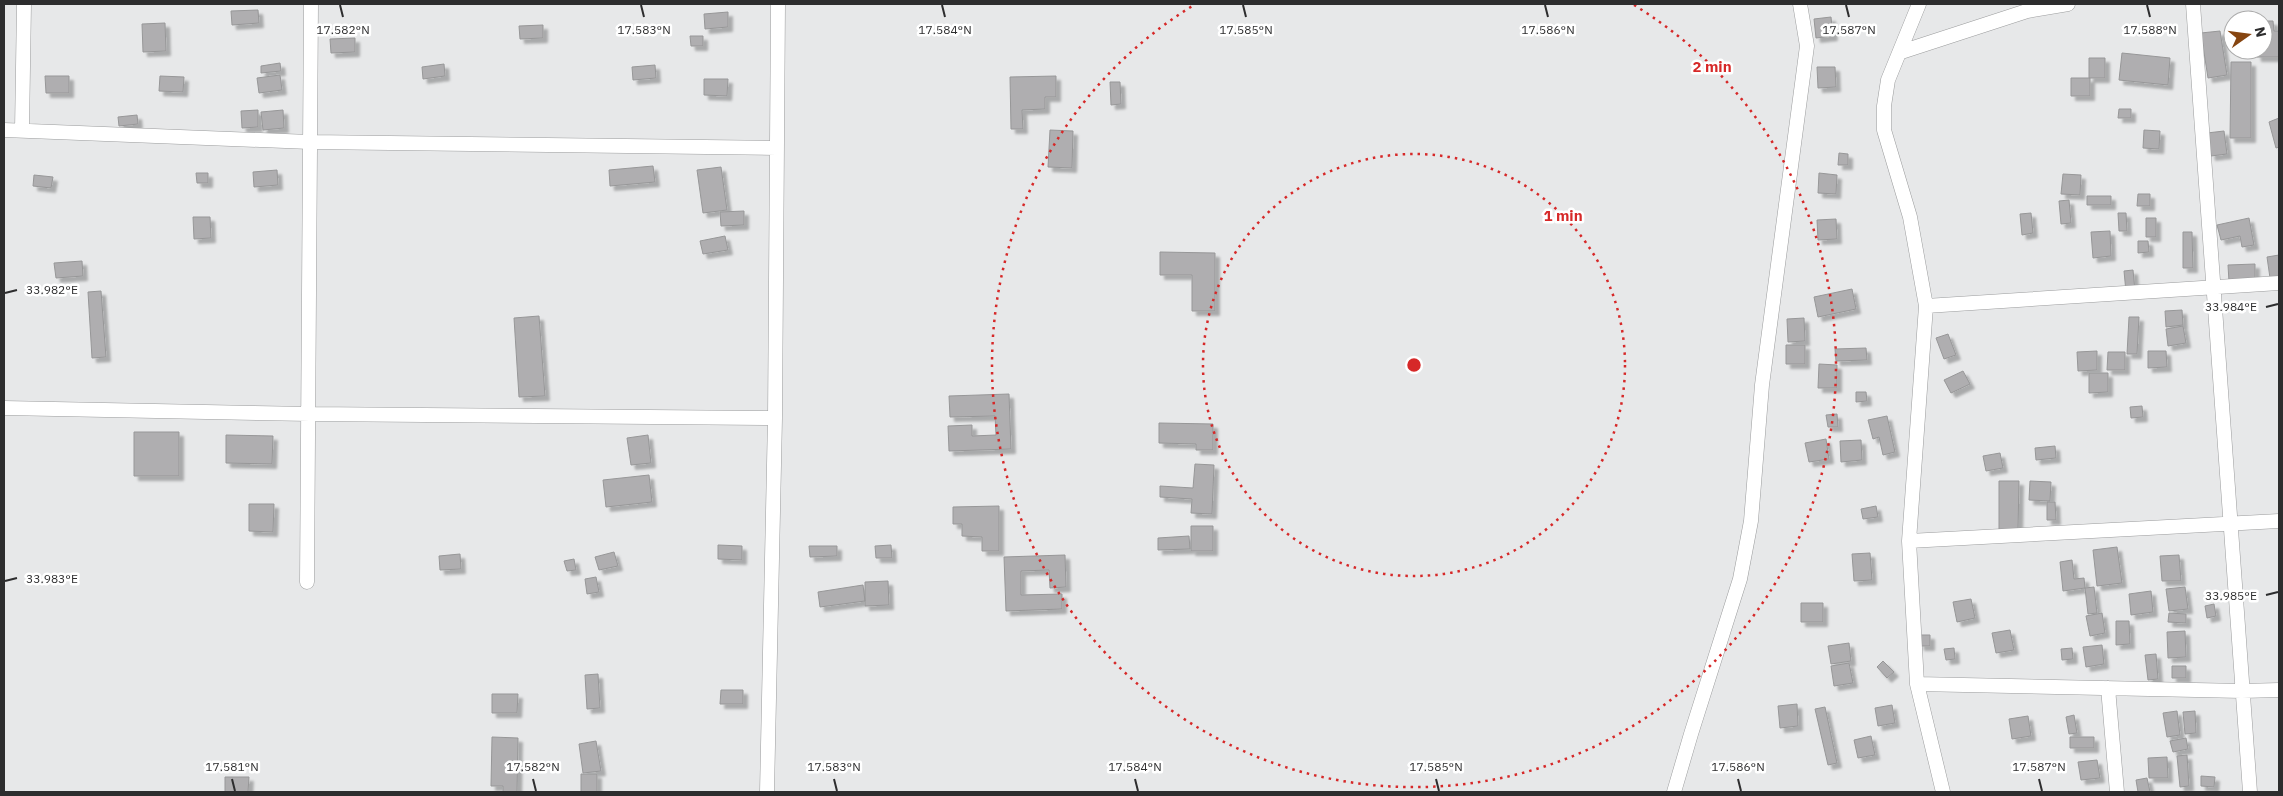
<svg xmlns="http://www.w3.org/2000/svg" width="2283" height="796" viewBox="0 0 2283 796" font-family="'IBM Plex Sans',sans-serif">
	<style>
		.building { fill: #afaeb0; stroke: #979798; filter: url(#shadow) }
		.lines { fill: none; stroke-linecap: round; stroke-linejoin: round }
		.street-casing { stroke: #9b9c9d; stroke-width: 15 }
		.street { stroke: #fff; stroke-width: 14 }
		.ticks { fill: none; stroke: #2d2d2e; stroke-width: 2 }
		.ring { fill: none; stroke: #d62828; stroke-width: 2.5; stroke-dasharray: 2.5 5 }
		.ticks-label { font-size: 12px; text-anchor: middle; fill: #2d2d2e; stroke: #fff; stroke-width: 5; stroke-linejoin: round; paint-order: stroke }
		.centre { fill: #d62828; stroke: #fff; stroke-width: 2.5 }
		.ring-label { font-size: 15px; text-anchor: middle; font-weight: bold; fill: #d62828; stroke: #fff; stroke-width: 5; stroke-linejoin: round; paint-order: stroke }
	</style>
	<defs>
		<filter id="shadow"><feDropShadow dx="4.5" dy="4.5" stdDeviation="1" flood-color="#0004"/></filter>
	</defs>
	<rect width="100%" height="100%" fill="#e7e8e9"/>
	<!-- building -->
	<path class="building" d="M258 10 259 23 232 25 231 11Z
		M728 12V27L705 29 704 14Z
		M1831 17 1833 36 1816 38 1814 19Z
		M2263 21H2273L2274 31H2279V57H2257L2256 50H2263Z
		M165 23 166 51 143 52 142 24Z
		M543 25V38L520 39 519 26Z
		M2220 31 2227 75 2208 78 2201 33Z
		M690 36H703V46H691Z
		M355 38V52L331 53 330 39Z
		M2122 53 2170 58 2168 85 2119 80Z
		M2089 58H2105V78H2089Z
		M2231 62H2251V138H2230Z
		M280 63 281 71 261 73V66Z
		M444 64 445 76 423 79 422 67Z
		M655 65 656 78 633 80 632 67Z
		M1817 67H1835L1836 87 1818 88Z
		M280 75 282 90 259 93 257 78Z
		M45 76H69V93H46Z
		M160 76 184 77 183 92 159 91Z
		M1056 76V97H1045V109L1022 110 1023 129H1011L1010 77Z
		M2071 78H2090V96H2071Z
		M704 79H728L727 96 704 95Z
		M1110 82H1120L1121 104 1111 105Z
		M2119 109H2131V118H2118Z
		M258 110V127L242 128 241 111Z
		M283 110 284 128 263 130 261 112Z
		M137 115 138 124 119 126 118 117Z
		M2279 118V147L2276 148 2269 122Z
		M1050 130 1073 131 1072 168 1048 167Z
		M2144 130 2160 131 2159 149 2143 148Z
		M2224 131 2227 154 2211 156 2207 133Z
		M1839 153 1848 154V165H1838Z
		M653 166 655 182 610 186 609 170Z
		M721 167 727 210 703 213 697 170Z
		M277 170 278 185 254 187 253 172Z
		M196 173H208V183H197Z
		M1819 173 1837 175 1836 194 1818 193Z
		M2063 174 2081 175 2080 195 2061 194Z
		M34 175 53 177 51 188 33 186Z
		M2138 194H2150V206H2137Z
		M2087 196H2111V205H2087Z
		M2069 200 2071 223 2061 224 2059 201Z
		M744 211V225L721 226 720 212Z
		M2031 213 2033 233 2022 235 2020 214Z
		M2118 213H2126L2127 231H2119Z
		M193 217H210L211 238 194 239Z
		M2146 218H2156V237H2146Z
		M2249 218 2254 245 2242 247 2240 236 2221 240 2217 225Z
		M1836 219 1837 239 1818 240 1817 220Z
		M2110 231 2111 256 2093 258 2091 232Z
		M2183 232H2192L2193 268H2183Z
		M725 236 728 250 703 254 700 241Z
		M2138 241H2148L2149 252 2138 253Z
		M1160 252 1215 253V311H1192V275H1160Z
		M2279 255V277L2270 278 2267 257Z
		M82 261 83 276 56 278 54 263Z
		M2255 264V281L2229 282 2228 265Z
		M2133 270 2135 291 2126 292 2124 271Z
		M1852 289 1856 309 1818 317 1814 297Z
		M101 291 106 357 92 358 88 292Z
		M2182 310 2183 325 2166 327 2165 311Z
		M539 316 545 396 519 397 514 318Z
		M2129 317H2139L2137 354H2127Z
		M1804 318 1805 341 1788 342 1787 319Z
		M2183 326 2186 343 2168 346 2166 329Z
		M1948 334 1956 355 1944 359 1936 338Z
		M1786 345H1805V364H1786Z
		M1866 348 1867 360 1836 361 1835 349Z
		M2097 351V370L2078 371 2077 352Z
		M2148 351H2166L2167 367 2148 368Z
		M2108 352H2125V370H2107Z
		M1819 364 1837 365V388H1818Z
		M1963 371 1970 384 1951 393 1944 380Z
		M2089 373H2108V392L2089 393Z
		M1856 392H1866L1867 401 1856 402Z
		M1009 394 1011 449 949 451 948 426 972 425V436L996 435 995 416 950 417 949 396Z
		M2142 406 2143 417 2131 418 2130 407Z
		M1837 414 1838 427H1828L1826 415Z
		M1887 416 1895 452 1883 455 1879 437 1873 439 1868 420Z
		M1159 423 1213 424V450H1196V444L1159 443Z
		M134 432H179V476H134Z
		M226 435 273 436 272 464 226 463Z
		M648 435 651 463 631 465 627 438Z
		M1826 439 1829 459 1809 462 1805 443Z
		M1861 440 1862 460 1841 462 1840 441Z
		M2055 446 2056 458 2036 460 2035 448Z
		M2000 453 2003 468 1986 471 1983 456Z
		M1195 464 1214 465 1212 514 1191 513 1192 499 1160 497V486L1193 488Z
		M649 475 652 502 606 507 603 480Z
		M1999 481H2019L2018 530H1999Z
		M2030 481 2051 482 2050 501 2029 500Z
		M2047 502H2055L2056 520H2047Z
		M249 504H274L273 532 249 531Z
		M999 506V551H982V537L962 536V524H953V507Z
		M1876 506 1878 517 1863 519 1861 509Z
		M1191 526H1213V551H1191Z
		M1189 536 1190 549 1158 550V538Z
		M718 545 742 546V560L718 559Z
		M891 545 892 558H876L875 546Z
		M809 546H837V556L810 557Z
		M2117 547 2122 583 2097 586 2093 550Z
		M614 552 618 566 599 570 595 557Z
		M1870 553 1872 580 1854 581 1852 554Z
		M460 554 461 569 440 570 439 556Z
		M1065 555 1066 587 1050 588 1049 570 1021 571V595L1062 594V609L1006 611 1004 557Z
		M2179 555 2181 581H2162L2160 556Z
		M574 559 576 570 567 571 564 561Z
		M2072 560 2074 579 2084 578 2085 588 2063 591 2060 562Z
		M596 577 599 592 587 594 585 579Z
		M888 581 889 605 865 606V582Z
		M863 585 865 601 820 607 818 592Z
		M2094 587 2097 613 2088 614 2085 588Z
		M2185 587 2188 609 2169 611 2166 589Z
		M2151 591 2153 612 2131 615 2129 594Z
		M1971 599 1975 618 1957 622 1953 602Z
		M1801 603H1823V622H1801Z
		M2214 604 2216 616 2207 618 2205 606Z
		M2102 613 2105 633 2090 636 2086 616Z
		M2169 613 2186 614V623L2168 622Z
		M2116 621H2129L2130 644 2116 645Z
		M2010 630 2014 650 1996 653 1992 633Z
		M2185 631 2186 657 2168 658 2167 632Z
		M1919 635H1930V646H1920Z
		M1849 643 1851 661 1831 664 1828 646Z
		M2102 645 2104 664 2086 667 2083 647Z
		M1954 648 1955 659 1946 660 1944 649Z
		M2072 648 2073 659 2062 660 2061 649Z
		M2156 654 2158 679 2148 680 2145 655Z
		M1883 661 1894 672 1887 678 1877 667Z
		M1849 663 1853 683 1834 686 1831 666Z
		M2172 666H2186V678H2172Z
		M598 674 600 708 587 709 585 675Z
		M721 690H743V704H720Z
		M492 694H518L517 713H492Z
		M1797 704 1798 726 1780 728 1778 706Z
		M1892 705 1895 723 1878 726 1875 708Z
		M1825 707 1837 763 1828 765 1815 709Z
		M2177 711 2180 735 2167 737 2163 713Z
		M2195 711 2196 733 2185 734 2183 712Z
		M2074 715 2077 733 2069 734 2066 717Z
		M2028 716 2031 736 2012 739 2009 719Z
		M1871 736 1875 755 1858 758 1854 740Z
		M492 737 518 738 517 792H503V786H491Z
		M2070 737H2094V748H2070Z
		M2186 738 2188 749 2173 752 2170 741Z
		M596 741 601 771 583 773 579 744Z
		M2187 755 2189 786 2180 787 2177 756Z
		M2167 757 2168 778H2149L2148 758Z
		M2097 760 2100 778 2081 780 2078 762Z
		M581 774H597V792H581Z
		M2201 776 2215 777 2214 787 2201 786Z
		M225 777H249L248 792H225Z
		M2147 778 2150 792H2138L2136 780Z"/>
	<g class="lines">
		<!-- street casing -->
		<g class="street-casing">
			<path id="street" d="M1919 4 1888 80 1884 106V130L1910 217 1926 306 1909 541 1917 684 1943 792
				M2193 4 2250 792
				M1901 52 2027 11 2068 4
				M4 130 310 142 776 148
				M22 130 24 4
				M1926 306 2279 283
				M4 408 310 414 775 418
				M1909 541 2279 521
				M307 582 311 4
				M1917 684 2242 691 2279 690
				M2108 688 2117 792
				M767 792 775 418 778 4
				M1674 792 1691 734 1740 579 1751 521 1762 385 1807 46 1800 4"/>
		</g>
		<!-- street -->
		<use href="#street" class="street"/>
	</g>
	<!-- ticks -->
	<path class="ticks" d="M340 5 343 17M641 5 644 17M942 5 945 17M1243 5 1246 17M1545 5 1548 17M1846 5 1849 17M2147 5 2150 17M5 293 17 290M2266 307 2278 304M5 581 17 578M2266 595 2278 592M232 779 235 791M533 779 536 791M834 779 837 791M1135 779 1138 791M1436 779 1439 791M1738 779 1741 791M2039 779 2042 791"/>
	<!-- distance rings -->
	<g class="ring">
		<circle cx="1414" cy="365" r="211"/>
		<path d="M1634 5A422 422 0 1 1 1194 5"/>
	</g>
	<g class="ticks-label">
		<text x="945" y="34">17.584°N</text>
		<text x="1548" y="34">17.586°N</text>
		<text x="343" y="34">17.582°N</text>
		<text x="644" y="34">17.583°N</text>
		<text x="1246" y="34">17.585°N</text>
		<text x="1849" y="34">17.587°N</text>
		<text x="2150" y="34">17.588°N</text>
		<text x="52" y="294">33.982°E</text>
		<text x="2231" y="311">33.984°E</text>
		<text x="52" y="583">33.983°E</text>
		<text x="2231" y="600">33.985°E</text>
		<text x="232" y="771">17.581°N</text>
		<text x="533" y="771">17.582°N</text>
		<text x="834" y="771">17.583°N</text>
		<text x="1135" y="771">17.584°N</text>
		<text x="1436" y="771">17.585°N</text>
		<text x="1738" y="771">17.586°N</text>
		<text x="2039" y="771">17.587°N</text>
	</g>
	<circle cx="1414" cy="365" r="8" class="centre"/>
	<g class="ring-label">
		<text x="1712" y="72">2 min</text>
		<text x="1563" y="221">1 min</text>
	</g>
	<!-- border -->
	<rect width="2283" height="796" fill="none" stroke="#2d2d2e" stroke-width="10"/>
	<!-- north arrow -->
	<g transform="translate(2248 35) rotate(76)"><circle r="24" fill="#ffffff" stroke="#ababab"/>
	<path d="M0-4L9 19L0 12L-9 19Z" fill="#864510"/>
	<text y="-8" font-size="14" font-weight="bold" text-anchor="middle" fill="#2d2d2e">N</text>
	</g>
</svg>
